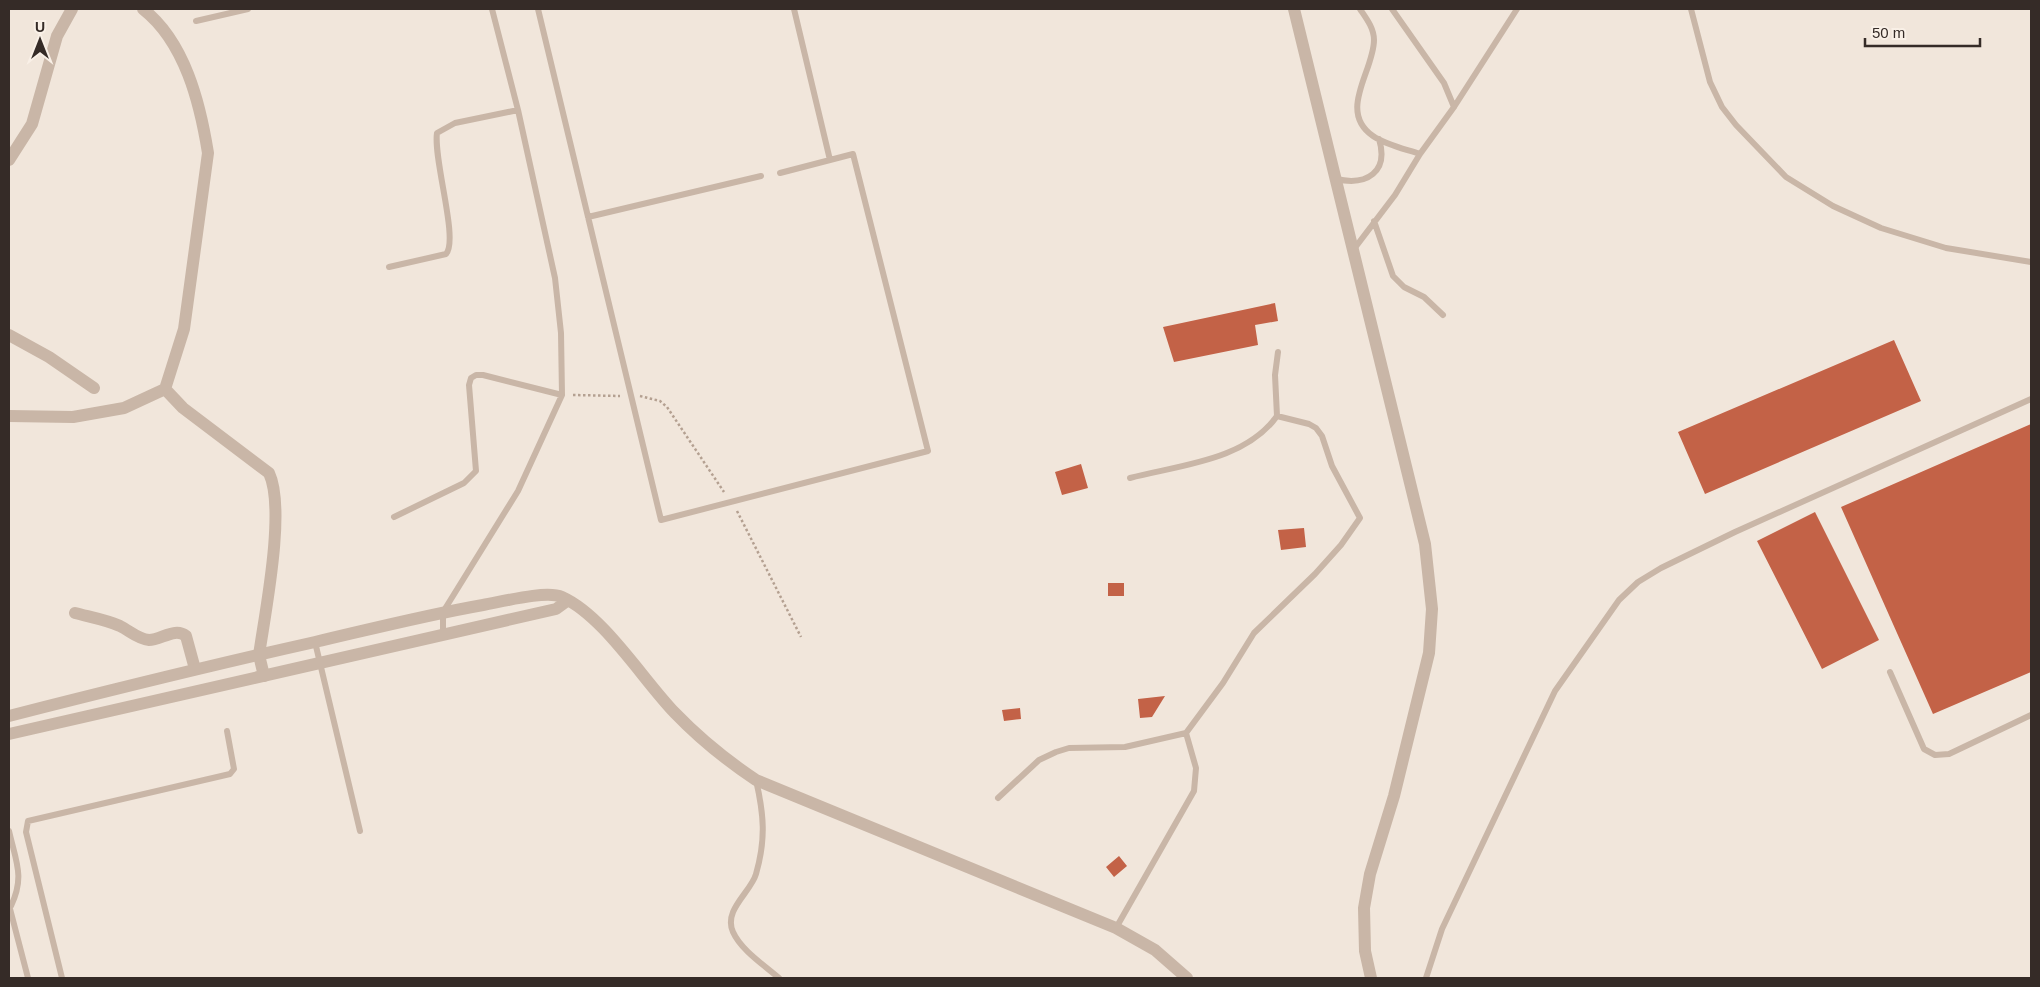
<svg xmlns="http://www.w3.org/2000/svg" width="2040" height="987" viewBox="0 0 2040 987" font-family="Arial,sans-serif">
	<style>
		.building { fill: #c36247 }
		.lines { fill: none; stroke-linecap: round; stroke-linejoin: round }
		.path { stroke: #b4a091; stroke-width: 2.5; stroke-dasharray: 2.5 2.5; stroke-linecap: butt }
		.service { stroke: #c9b6a7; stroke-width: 6 }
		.minor { stroke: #c9b6a7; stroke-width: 12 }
		.tertiary { stroke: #c9b6a7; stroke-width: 12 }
	</style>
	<rect width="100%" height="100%" fill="#f1e6db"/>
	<!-- building -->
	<path class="building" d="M1275 303 1278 321 1255 325 1258 345 1174 362 1163 327Z
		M1894 340 1921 401 1705 494 1678 432Z
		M2031 424V672L1933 714 1841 507Z
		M1081 464 1088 488 1062 495 1055 472Z
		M1815 512 1879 640 1822 669 1757 541Z
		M1304 528 1306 547 1281 550 1278 530Z
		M1108 583H1124V596H1108Z
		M1165 696 1152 717 1140 718 1138 699Z
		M1020 708 1021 719 1004 721 1002 710Z
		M1119 856 1127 866 1114 877 1106 867Z"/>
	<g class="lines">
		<!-- path -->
		<path class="path" d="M573 395 620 396
			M640 396 660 401 667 407 724 492
			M737 511 801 637"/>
		<!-- service -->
		<path class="service" d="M538 9 661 520 928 451 853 154 830 160
			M1360 9C1366 18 1374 28 1374 40 1374 71 1337 111 1373 136 1386 145 1405 149 1420 154
			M1392 9 1444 83 1454 107
			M1691 9 1710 82 1722 107 1736 125 1786 177 1833 206 1881 228 1946 248 2031 262
			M196 21 248 9
			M780 173 830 160 794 9
			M1336 179C1367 186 1389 172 1379 139
			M588 217 761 176
			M1374 221 1393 276 1404 287 1424 297 1443 315
			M1354 249 1395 195 1420 154 1454 107 1517 9
			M389 267 446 254C459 240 433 159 437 133L455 123 518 110
			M1130 478C1179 465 1245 461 1277 416
			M394 517 464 483 476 471 469 385 471 378 476 375H483L562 395
			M443 633V612L518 491 562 395 561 333 555 278 518 110 492 9
			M315 642 360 831
			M1890 672 1924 749 1935 755 1949 754 2031 715
			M756 780C764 815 766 839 756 874 751 892 723 910 733 932 741 950 764 965 779 978
			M998 798 1039 760 1056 752 1069 748 1125 747 1186 733
			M9 831C16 862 25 877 11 906
			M9 905 28 978
			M1116 928 1194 791 1196 768 1186 733 1223 683 1254 633 1315 574 1341 545 1360 518 1332 466 1322 436 1316 428 1309 424 1277 416 1275 375 1278 352
			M62 978 26 832 28 821 230 774 234 769 227 731
			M1426 978 1442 929 1555 691 1619 600 1638 582 1661 568 1735 532 2031 399"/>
		<!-- minor -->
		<path class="minor" d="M143 9C185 42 200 103 208 153L184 329 165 389 183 408 269 473C286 509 265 613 259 655L264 676
			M9 160 32 124 57 36 72 9
			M9 335 49 357 94 388
			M9 416 73 417 124 408 165 389
			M75 613C90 617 107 620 120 626 130 631 138 639 149 640 161 640 175 627 186 636L195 669"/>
		<!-- tertiary -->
		<path class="tertiary" d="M1294 9 1425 544 1432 609 1429 653 1394 796 1370 874 1364 908 1365 951 1371 978
			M9 716C111 690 212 665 315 642 371 629 426 615 483 605 501 602 546 590 562 597 604 616 643 680 675 713 700 739 726 760 756 780L1116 928 1155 950 1187 978
			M9 734 556 609 567 601"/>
	</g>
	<!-- border -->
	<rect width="2040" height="987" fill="none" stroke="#352b27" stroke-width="20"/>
	<!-- north arrow -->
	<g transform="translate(40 40)" stroke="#f9f0e7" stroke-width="4" paint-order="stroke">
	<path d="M0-4L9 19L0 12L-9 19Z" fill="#352b27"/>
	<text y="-8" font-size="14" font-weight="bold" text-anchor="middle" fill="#352b27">U</text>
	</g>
	<!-- scale -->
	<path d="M1865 38v8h115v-8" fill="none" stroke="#352b27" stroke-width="2.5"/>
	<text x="1872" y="38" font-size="15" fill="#352b27" stroke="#f9f0e7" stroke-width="4" paint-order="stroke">50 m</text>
</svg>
